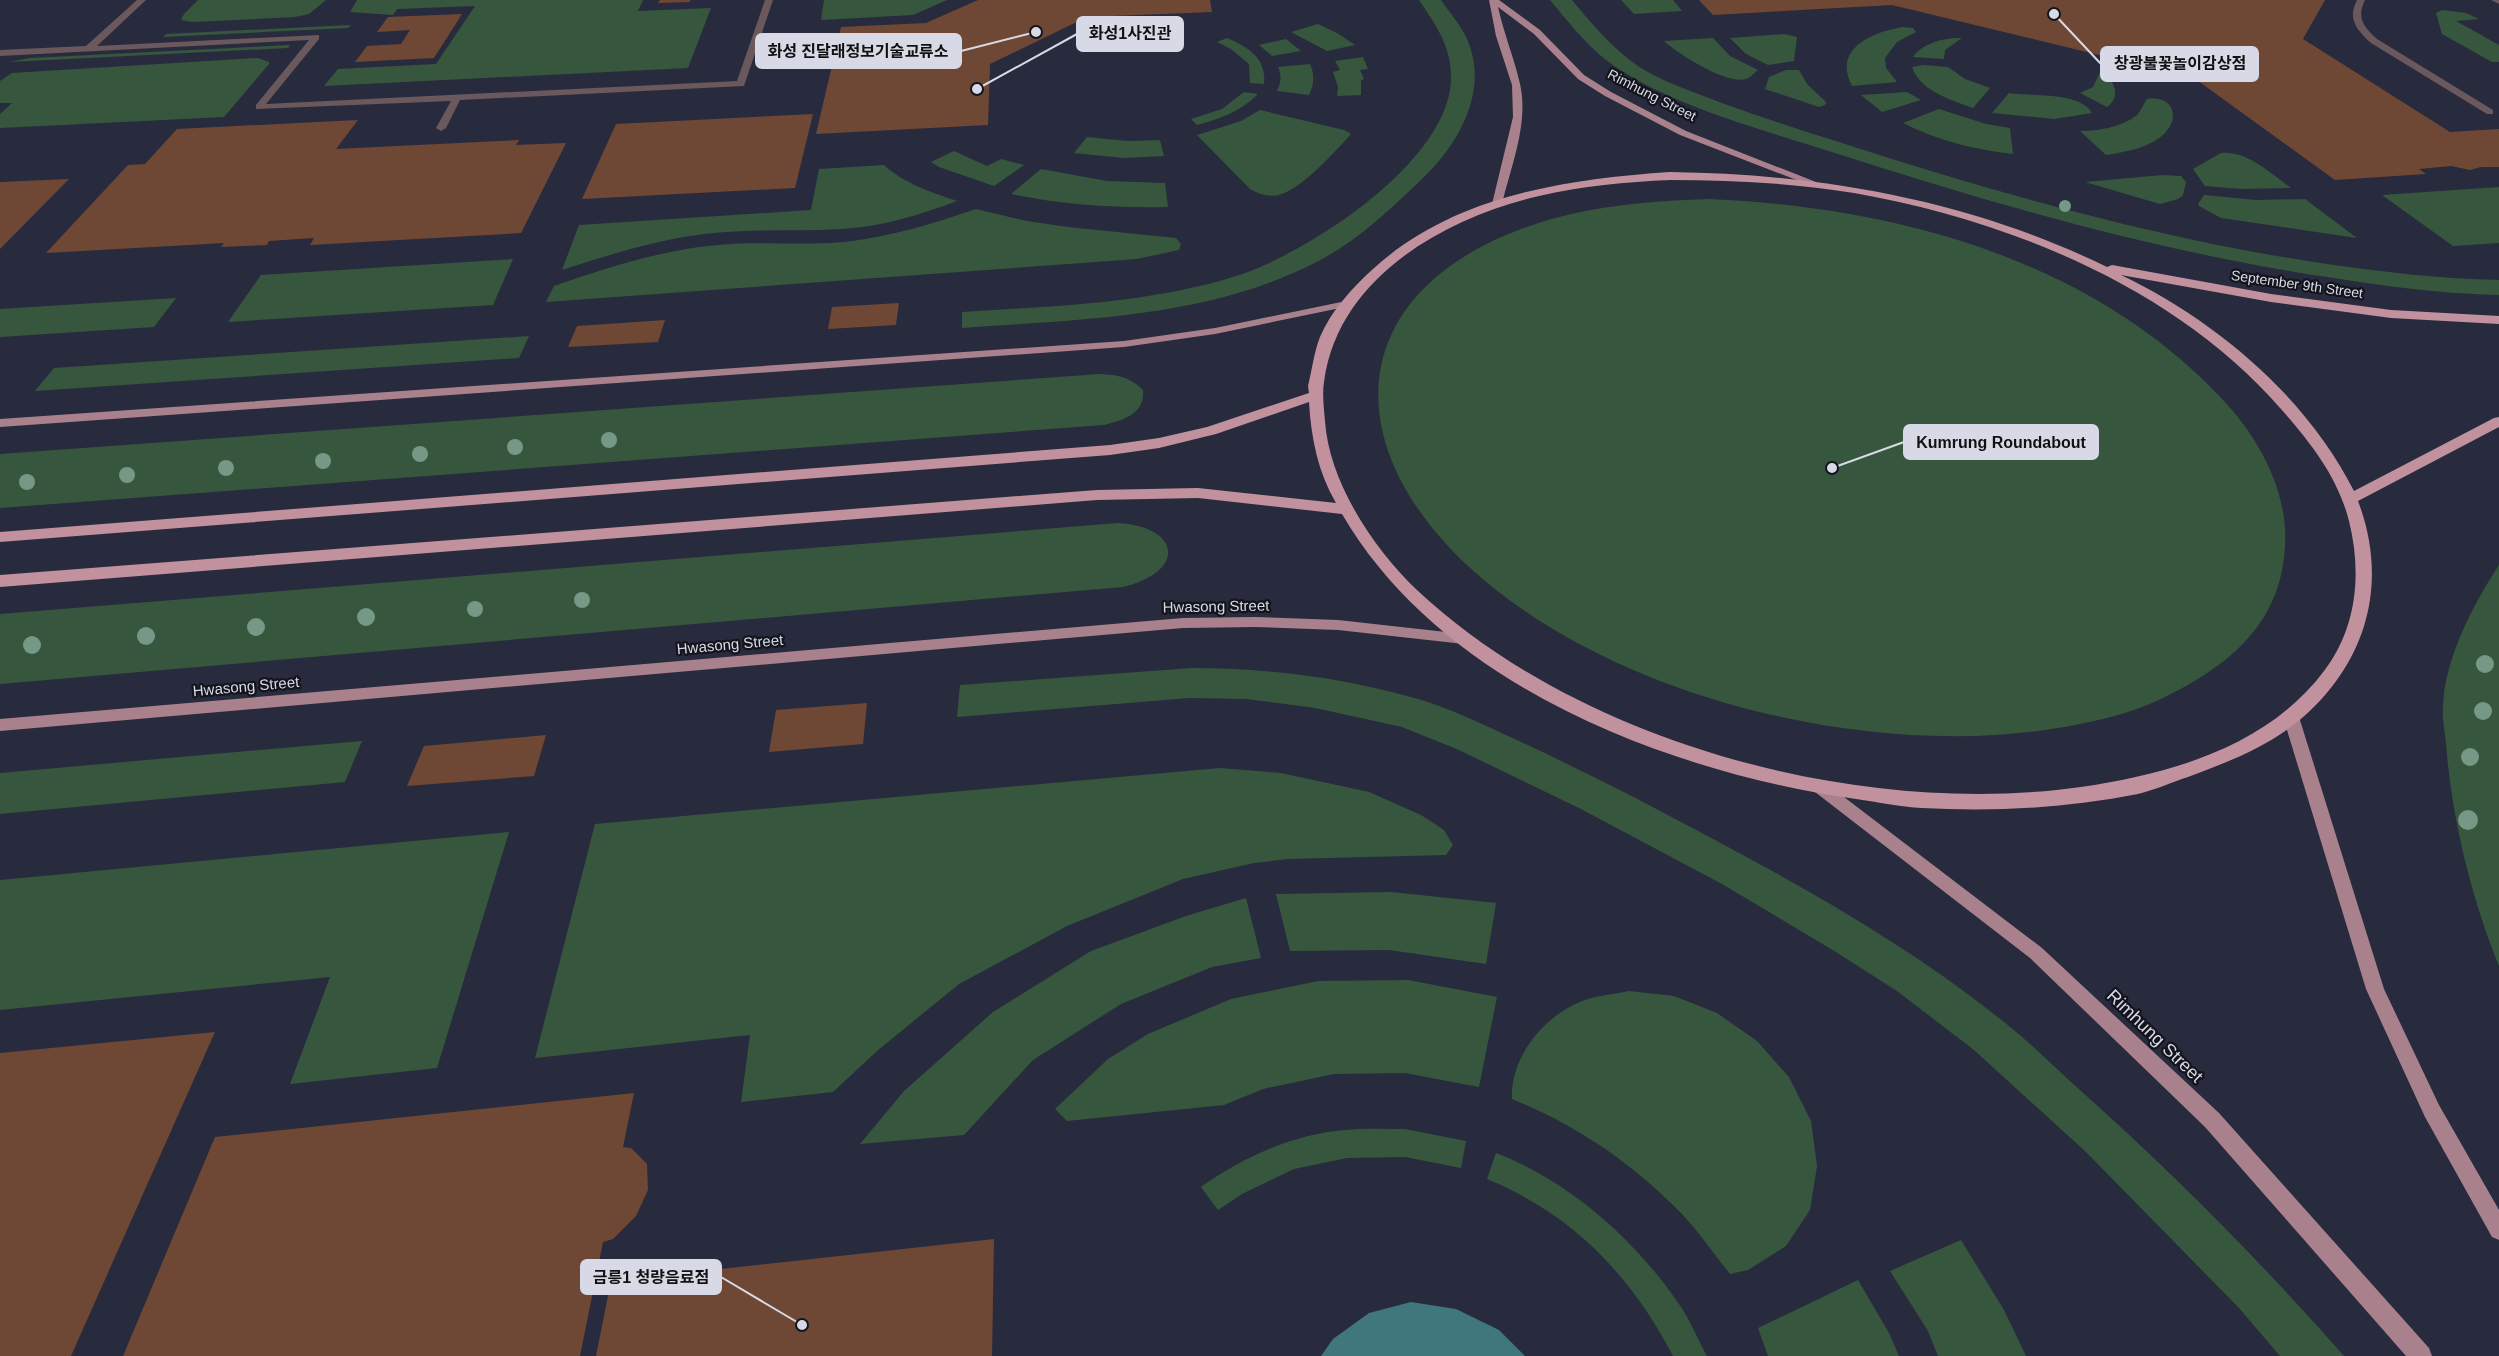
<svg xmlns="http://www.w3.org/2000/svg" width="2499" height="1356" viewBox="0 0 2499 1356" font-family="Helvetica,'Noto Sans KR',sans-serif">
	<style>
		.green { fill: #36573d }
		.water { fill: #3f777c }
		.building { fill: #6e4835 }
		.lines { fill: none; stroke-linecap: round; stroke-linejoin: round }
		.street { fill: #6b585d; fill-rule: evenodd }
		.primary { fill: #a9818c; fill-rule: evenodd }
		.highway { fill: #c1929e; fill-rule: evenodd }
		.tree { fill: #769886 }
		.labels { text-anchor: middle; dominant-baseline: central; stroke-width: 4.5; stroke-linejoin: round; paint-order: stroke }
		.far-street-label { font-size: 14px; fill: #d7dae6; stroke: #13141c }
		.street-label { font-size: 15px; fill: #d7dae6; stroke: #13141c }
		.near-street-label { font-size: 18px; fill: #d7dae6; stroke: #13141c }
		.leader { fill: none; stroke: #d7dae6; stroke-width: 2 }
		.callout-dot { fill: #d7dae6; stroke: #13141c; stroke-width: 2 }
		.callout { fill: #d7dae6; stroke: #d7dae6; stroke-width: 2 }
		.callout-label { font-size: 16px; text-anchor: middle; font-weight: bold; fill: #111 }
	</style>
	<rect width="100%" height="100%" fill="#282b3d"/>
	<!-- green -->
	<path class="green" d="M198 0H326L309 14 295 17 192 22 181 20 184 14Z
		M357 0H643L638 11 711 8 688 68 324 86 338 69 436 64 475 6 397 9 393 15 350 12Z
		M824 0H947L913 15 821 20Z
		M1419 0H1441C1449 12 1460 24 1466 37 1490 87 1461 141 1425 176 1394 206 1362 237 1324 258 1214 318 1084 319 962 328V312C1053 306 1145 304 1233 277 1304 256 1455 160 1451 74 1450 44 1435 24 1419 0Z
		M1550 0H1572C1592 24 1612 48 1638 66 1658 79 1680 87 1701 95 1747 113 1795 128 1842 143 2000 194 2162 240 2327 264 2384 272 2441 279 2499 280V295C2442 294 2384 286 2327 277 2160 252 1996 205 1835 153 1767 131 1682 109 1622 71 1592 53 1572 26 1550 0Z
		M1621 0H1673L1682 11 1634 14Z
		M2442 10 2466 13 2479 19 2456 21 2499 45V62H2492L2442 34 2436 13Z
		M1318 24 1337 33 1355 45 1327 51 1291 32Z
		M351 25 348 28 163 37 166 34Z
		M1903 27 1913 28 1916 32 1897 42 1885 58 1886 68 1897 82 1852 86C1832 49 1872 32 1903 27Z
		M1784 34 1797 37 1794 61 1768 65 1746 54 1730 38Z
		M1227 38C1248 47 1267 58 1264 84L1250 83 1249 64 1231 49 1217 42Z
		M1713 38 1730 56 1758 70C1754 73 1751 77 1746 79 1727 85 1678 54 1664 41Z
		M1962 38 1945 50 1944 59 1913 57C1922 43 1946 37 1962 38Z
		M1286 39 1301 51 1272 56 1259 45Z
		M290 45 288 48 9 62 30 58Z
		M1363 57 1368 69 1360 70 1364 79 1361 80V95L1337 96 1338 87 1333 72 1340 70 1335 61Z
		M258 58 269 62V64L224 117 0 128V114L12 103H0V81L12 73Z
		M1310 64C1315 75 1314 85 1309 95L1277 91C1281 83 1282 75 1278 67Z
		M1923 65 1948 67 1965 79 1990 88 1973 108C1951 100 1920 91 1912 67Z
		M1786 70H1799L1807 84 1826 102 1825 105 1819 107 1765 89 1769 77Z
		M2100 72 2106 74C2116 85 2120 97 2107 107L2080 93 2093 87Z
		M1244 92 1258 94C1241 111 1220 119 1197 125L1191 119 1222 109Z
		M1907 92 1921 100 1882 112 1861 95Z
		M2009 93C2032 97 2079 91 2092 113L2054 119 1992 113Z
		M2147 99C2173 95 2181 117 2164 134 2149 148 2125 152 2106 155L2080 131C2099 131 2122 127 2137 115 2142 110 2143 104 2147 99Z
		M1939 109 1986 124 2010 128 2013 154C1976 150 1936 140 1903 123Z
		M1260 110 1344 130 1351 134C1336 151 1303 187 1282 194 1271 198 1260 195 1250 189L1197 135 1241 121Z
		M1087 137 1128 141 1160 140 1164 156 1124 158 1074 153Z
		M954 151 987 166 1001 159 1024 165 994 186 939 167 931 162Z
		M2221 153C2247 150 2271 174 2291 188L2241 189 2205 186 2193 169Z
		M884 165C905 184 931 192 957 201 919 215 882 227 841 229 795 232 750 228 704 234 655 240 609 255 562 270L579 225 811 210 819 169Z
		M1041 169 1107 181 1165 183 1168 207C1115 208 1063 205 1011 194Z
		M2163 175 2181 176 2186 182 2183 195 2178 199 2160 204 2085 182Z
		M2499 187V243L2453 246 2382 195Z
		M2204 195 2256 200 2305 199 2357 238 2221 218 2199 206 2198 204Z
		M1709 199C1895 207 2092 259 2223 400 2259 438 2288 491 2285 545 2282 623 2229 666 2163 698 2133 713 2097 721 2064 727 1873 761 1612 699 1468 566 1335 442 1346 291 1527 227 1586 206 1647 201 1709 199Z
		M976 209 1027 221 1068 227 1176 238 1181 244 1179 250 1137 259 546 302 554 286C604 269 654 252 708 246 753 240 799 246 844 242 890 237 932 224 976 209Z
		M513 259 493 305 228 322 261 275Z
		M176 298 154 327 0 337V309Z
		M529 336 519 358 35 391 54 368Z
		M1100 374C1118 375 1130 377 1143 390 1145 414 1124 420 1104 425L0 508V454Z
		M1118 523C1182 527 1186 572 1123 587L0 684V614Z
		M2499 565V966C2471 897 2452 819 2446 744 2445 732 2442 720 2443 708 2444 659 2473 605 2499 565Z
		M1192 668C1266 668 1339 677 1411 697 1448 707 1484 725 1519 741 1568 764 1615 787 1662 812 1780 874 1900 938 2004 1022 2031 1043 2055 1068 2081 1091 2174 1174 2262 1263 2344 1356H2280L2239 1308 2086 1152 1974 1050 1897 991 1836 952 1722 884 1581 809 1459 750 1402 727 1315 708 1247 699 1189 698 957 717 960 685Z
		M362 741 345 782 0 814V773Z
		M1220 768 1281 773 1369 792 1421 815 1444 830 1453 845 1446 855 1288 859 1254 863 1183 879 1067 926 959 984 877 1051 833 1092 741 1102 750 1035 535 1058 595 824Z
		M509 832 437 1068 290 1084 330 977 0 1010V880Z
		M1391 892 1496 903 1486 964 1389 950 1290 951 1276 894Z
		M1246 898 1261 958 1212 967 1121 1004 1033 1060 964 1135 860 1144 904 1091 993 1012 1091 951 1186 916Z
		M1408 980 1497 997 1479 1087 1405 1073 1334 1074 1263 1089 1224 1105 1067 1121 1055 1109 1108 1059 1148 1034 1231 999 1318 981Z
		M1629 991 1674 996 1717 1013 1757 1041 1789 1077 1811 1121 1817 1166 1810 1210 1786 1246 1748 1270 1730 1274C1713 1253 1697 1229 1678 1210 1629 1161 1576 1125 1512 1099 1510 1055 1547 1012 1588 999 1601 995 1616 994 1629 991Z
		M1405 1129 1466 1141 1461 1168 1405 1157 1347 1158 1294 1169 1242 1194 1218 1210 1201 1187C1243 1157 1294 1134 1345 1130 1365 1128 1385 1129 1405 1129Z
		M1496 1153C1571 1182 1636 1240 1681 1307 1691 1322 1698 1340 1707 1356H1673C1631 1275 1572 1214 1487 1179Z
		M1961 1240 2004 1310 2026 1356H1938L1928 1331 1890 1271Z
		M1858 1280 1889 1333 1899 1356H1768L1758 1328Z"/>
	<!-- water -->
	<path class="water" d="M1411 1302 1456 1309 1499 1330 1525 1356H1321L1333 1339 1369 1313Z"/>
	<!-- building -->
	<path class="building" d="M660 0H690V2L658 3Z
		M978 0H1210L1212 12 1087 17 990 64 988 125 816 134 841 27 926 23Z
		M1699 0H2325L2303 39 2450 132 2499 129V167H2481L2470 170 2451 166 2419 169 2426 174 2335 180 2194 78 1892 5 1713 15Z
		M462 14 434 58 355 62 367 46 401 44 410 30 377 32 388 17Z
		M813 114 795 188 582 199 616 124Z
		M358 120 336 149 519 140 516 145 566 143 521 233 310 245 314 238 269 241 267 245 221 247 224 243 46 253 128 165 145 164 177 129Z
		M69 179 0 249V182Z
		M899 303 896 325 828 329 832 307Z
		M665 320 658 342 568 347 577 326Z
		M867 703 863 744 769 752 776 710Z
		M546 735 534 776 407 786 424 746Z
		M215 1032 71 1356H0V1053Z
		M634 1093 623 1147 631 1148 647 1164 648 1190 636 1216 613 1239 603 1242 580 1356H123L215 1137Z
		M994 1239 992 1356H596L611 1281Z"/>
	<g class="lines">
		<!-- street -->
		<path class="street" d="M137 0H146L97 46 319 35V39L266 104 737 81 765 0H773L744 86 460 100 446 128 441 131 436 128 451 101 256 109V105L309 40 0 56V50L86 46Z
			M2357 0H2365C2356 18 2364 27 2377 39L2493 110V114H2487L2371 43C2357 30 2347 19 2357 0Z
			M2491 0H2499V4Z"/>
		<!-- primary -->
		<path class="primary" d="M1489 0H1499L1540 30 1584 75 1611 92 1686 131 1821 184 1812 186 1680 135 1605 96 1578 79 1534 34 1498 7C1504 34 1514 58 1520 84 1529 123 1511 166 1502 204L1493 206 1492 204 1513 117 1512 85 1496 36Z
			M1346 301 1352 304 1350 306 1215 334 1124 347 0 427V419L1124 341 1215 328Z
			M1255 617 1338 620 1464 634 1471 639 1464 644 1338 630 1255 627 1183 628 0 731V719L1183 618Z
			M2291 711 2296 713 2299 717 2384 989 2439 1105 2499 1210V1240L2492 1237 2425 1117 2366 989 2283 717 2286 713Z
			M1821 782 1827 784 2042 948 2219 1113 2429 1348 2432 1356H2406L2205 1127 2030 958 1815 792 1813 788 1815 784Z"/>
		<!-- highway -->
		<path class="highway" d="M1670 172C1822 174 1969 200 2107 267L2112 265 2271 294 2391 310 2499 316V324L2391 318 2271 302 2121 275C2215 320 2306 396 2354 491L2494 418 2499 417V427L2358 501C2381 561 2376 624 2339 677 2300 733 2250 754 2188 777 2172 782 2155 790 2138 794 2067 808 1994 812 1922 808 1900 807 1878 802 1856 799 1668 772 1442 686 1342 514L1198 498 1097 500 0 587V575L1097 490 1198 488 1336 503C1318 472 1311 438 1309 402L1216 434 1159 448 1110 455 0 542V532L1110 445 1159 438 1207 427 1309 393 1308 386C1312 370 1314 352 1320 337 1331 311 1352 288 1373 269 1453 196 1565 179 1670 172ZM1670 180C1732 180 1793 183 1854 193 2009 220 2176 288 2281 409 2310 442 2338 477 2349 521 2362 573 2357 628 2324 671 2267 747 2170 774 2081 787 1861 818 1582 744 1418 591 1374 550 1329 482 1325 421 1324 408 1322 394 1324 382 1338 277 1445 218 1539 196 1582 186 1626 182 1670 180Z"/>
	</g>
	<!-- trees -->
	<g class="tree">
		<circle cx="2065" cy="206" r="6"/>
		<circle cx="609" cy="440" r="8"/>
		<circle cx="515" cy="447" r="8"/>
		<circle cx="420" cy="454" r="8"/>
		<circle cx="323" cy="461" r="8"/>
		<circle cx="226" cy="468" r="8"/>
		<circle cx="127" cy="475" r="8"/>
		<circle cx="27" cy="482" r="8"/>
		<circle cx="582" cy="600" r="8"/>
		<circle cx="475" cy="609" r="8"/>
		<circle cx="366" cy="617" r="9"/>
		<circle cx="256" cy="627" r="9"/>
		<circle cx="146" cy="636" r="9"/>
		<circle cx="32" cy="645" r="9"/>
		<circle cx="2485" cy="664" r="9"/>
		<circle cx="2483" cy="711" r="9"/>
		<circle cx="2470" cy="757" r="9"/>
		<circle cx="2468" cy="820" r="10"/>
	</g>
	<g class="labels">
		<!-- far-street labels -->
		<g class="far-street-label">
			<text transform="translate(1652 95) rotate(27)">Rimhung Street</text>
			<text transform="translate(2297 284) rotate(8)">September 9th Street</text>
		</g>
		<!-- street labels -->
		<g class="street-label">
			<text transform="translate(1216 606) rotate(-1)">Hwasong Street</text>
			<text transform="translate(730 644) rotate(-5)">Hwasong Street</text>
			<text transform="translate(246 686) rotate(-5)">Hwasong Street</text>
		</g>
		<!-- near-street labels -->
		<g class="near-street-label">
			<text transform="translate(2155 1036) rotate(44)">Rimhung Street</text>
		</g>
	</g>
	<!-- callouts -->
	<path class="leader" d="M977 89L1077 34M1036 32L961 51M2054 14L2101 64M1832 468L1904 442M802 1325L721 1277"/>
	<g class="callout-dot">
		<circle cx="977" cy="89" r="6"/>
		<circle cx="1036" cy="32" r="6"/>
		<circle cx="2054" cy="14" r="6"/>
		<circle cx="1832" cy="468" r="6"/>
		<circle cx="802" cy="1325" r="6"/>
	</g>
	<g class="callout">
		<rect x="1077" y="17" width="106" height="34" rx="6"/>
		<rect x="756" y="34" width="205" height="34" rx="6"/>
		<rect x="2101" y="47" width="157" height="34" rx="6"/>
		<rect x="1904" y="425" width="194" height="34" rx="6"/>
		<rect x="581" y="1260" width="140" height="34" rx="6"/>
	</g>
	<g class="callout-label">
		<text x="1130" y="39">화성1사진관</text>
		<text x="858" y="57">화성 진달래정보기술교류소</text>
		<text x="2180" y="69">창광불꽃놀이감상점</text>
		<text x="2001" y="448">Kumrung Roundabout</text>
		<text x="651" y="1283">금릉1 청량음료점</text>
	</g>
</svg>
